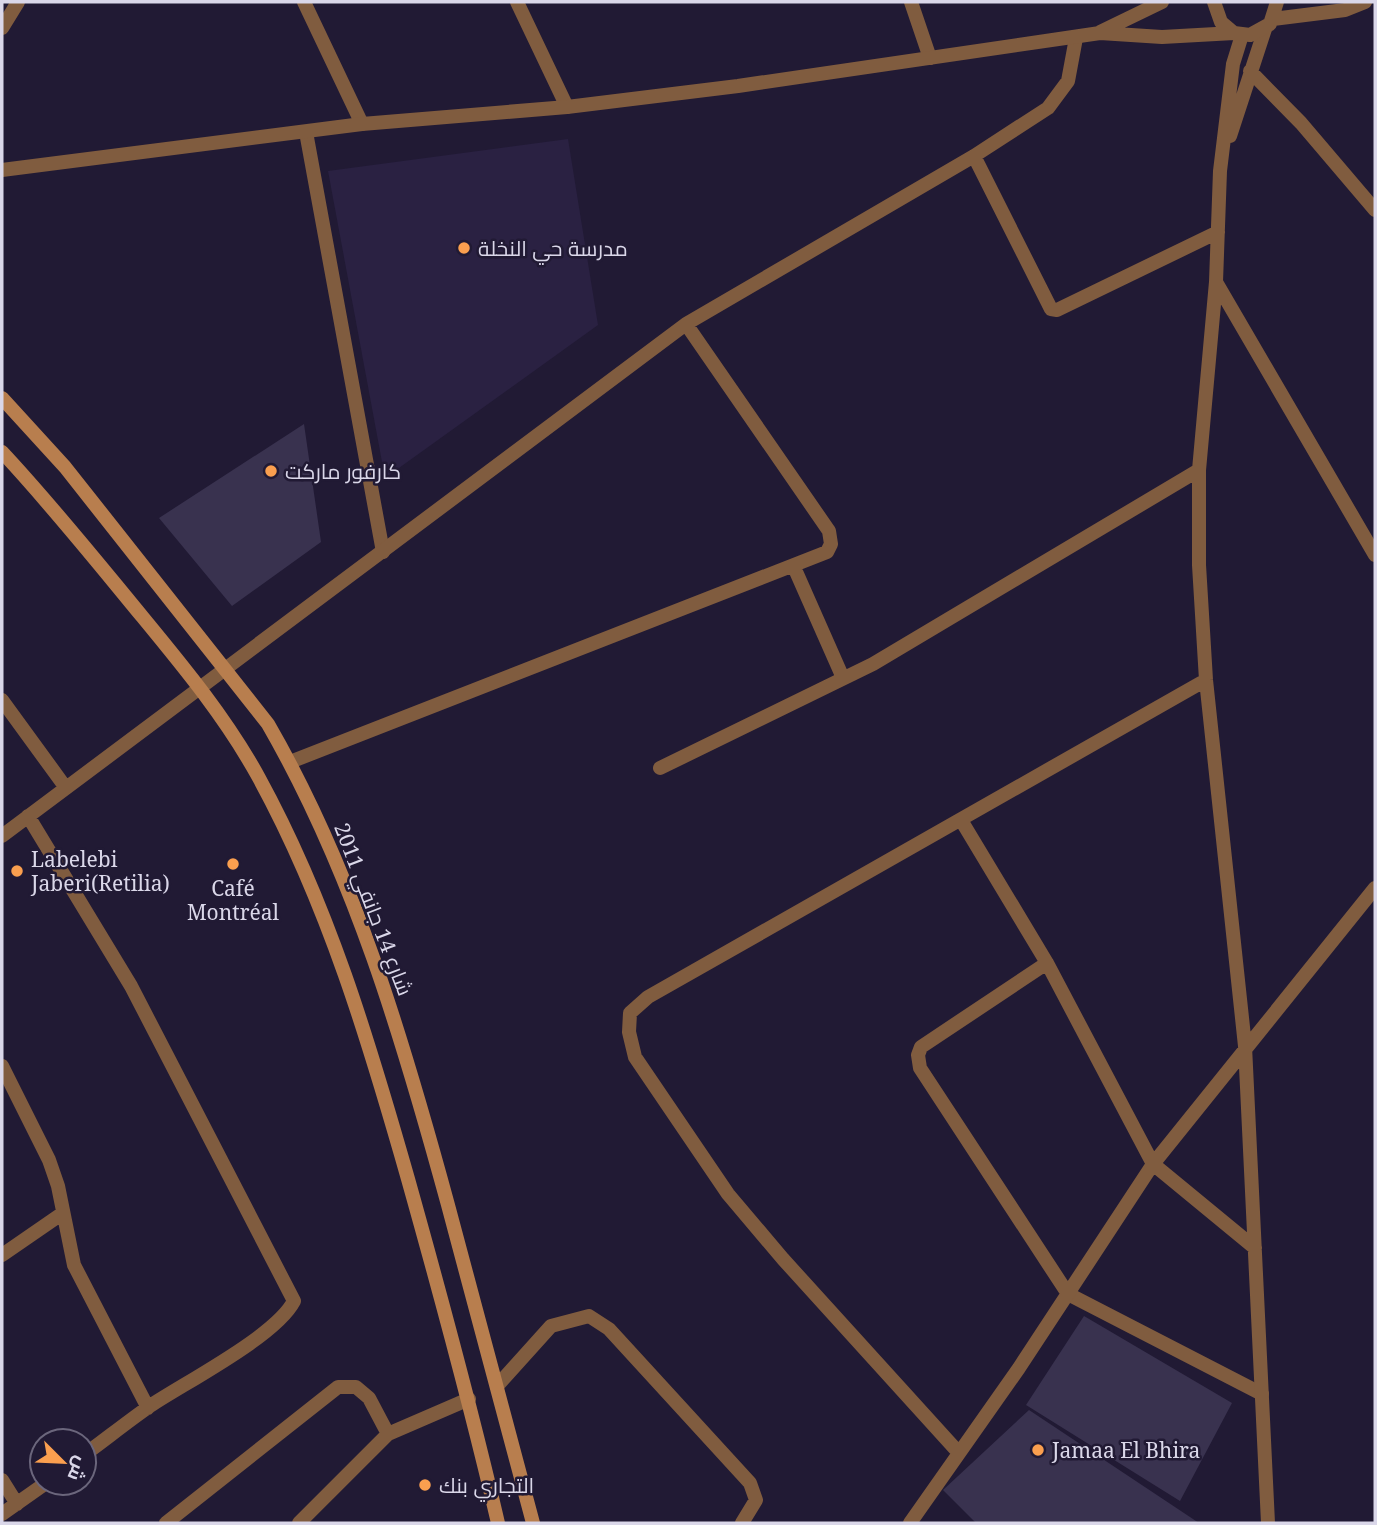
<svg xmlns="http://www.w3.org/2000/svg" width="1377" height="1525" viewBox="0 0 1377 1525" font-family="'Noto Serif',Cairo,serif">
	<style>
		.built { fill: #2a2142 }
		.building { fill: #39324f }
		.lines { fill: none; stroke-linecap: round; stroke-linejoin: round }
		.service { stroke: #805c3f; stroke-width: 14 }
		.minor { stroke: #805c3f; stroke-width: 14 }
		.tertiary { stroke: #805c3f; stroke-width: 14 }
		.secondary { stroke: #b87e4e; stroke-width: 14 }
		.poi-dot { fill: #fa9f4f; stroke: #211a34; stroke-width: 2.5 }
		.labels { text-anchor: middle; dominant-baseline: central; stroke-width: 5; stroke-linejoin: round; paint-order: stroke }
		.poi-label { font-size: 21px; fill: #dad7e9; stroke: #211a34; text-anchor: start }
		.street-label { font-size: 21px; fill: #dad7e9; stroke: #211a34 }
	</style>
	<rect width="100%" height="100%" fill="#211a34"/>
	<!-- built -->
	<path class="built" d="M568 139 598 325 385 478 328 171Z"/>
	<!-- building -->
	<path class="building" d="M304 424 321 542 232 606 159 518Z
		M1084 1316 1232 1403 1180 1501 1026 1405Z
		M1029 1410 1199 1523H976L943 1490Z"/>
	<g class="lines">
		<!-- service -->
		<path class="service" d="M306 132 383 552
			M1068 1294 1262 1394"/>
		<!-- minor -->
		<path class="minor" d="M304 2 362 124
			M517 2 567 107
			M911 2 930 58
			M2 28 18 2
			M1242 35 1233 64 1220 171 1216 282 1199 470V565L1206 680 1245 1046 1268 1523
			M1250 71 1301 123 1375 210
			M1230 136 1265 29
			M974 156 1051 309 1057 310 1218 232
			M1216 282 1375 555
			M794 567 843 678
			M2 700 66 788
			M290 762 827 552 831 544 829 531 686 324
			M660 768 873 664 1199 470
			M28 816 131 986 294 1301C276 1336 186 1382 150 1406 127 1422 106 1439 84 1455
			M961 820 1047 963 1153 1164 1255 1248
			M2 836 686 324 974 156 1048 108 1068 81 1076 38
			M1047 963 921 1047 918 1055 920 1068 1068 1294
			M2 1066 49 1160 58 1186 74 1265 148 1408
			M2 1255 63 1213
			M497 1386 551 1326 589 1316 609 1329 750 1483 756 1500 742 1523
			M959 1453 783 1259 728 1194 635 1057 629 1032 630 1013 648 997 1206 680
			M2 1480 17 1504
			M2 1514 46 1483
			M166 1523 338 1387H356L369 1398 388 1434
			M299 1523 388 1434 469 1399
			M910 1523 1019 1368 1153 1164 1375 888"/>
		<!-- tertiary -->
		<path class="tertiary" d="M1214 2 1221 22 1234 33
			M1273 19 1345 10 1365 2
			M1100 32 1162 2
			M2 170 362 124 567 107 738 86 1100 33 1162 37 1234 33 1250 35 1270 24 1277 2"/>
		<!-- secondary -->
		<path class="secondary" d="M2 398 65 467 268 724C354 873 403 1040 448 1205 477 1311 505 1417 533 1523
			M2 452C47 500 89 552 131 603 177 659 224 714 259 778 328 904 369 1042 408 1179 440 1293 471 1407 498 1523"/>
	</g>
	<!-- markers -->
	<g class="poi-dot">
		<circle cx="464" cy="248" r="7"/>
		<circle cx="271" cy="471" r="7"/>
		<circle cx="233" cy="864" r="7"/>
		<circle cx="17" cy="871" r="7"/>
		<circle cx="1038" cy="1450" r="7"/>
		<circle cx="425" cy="1485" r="7"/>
	</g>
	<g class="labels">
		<!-- poi labels -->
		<g class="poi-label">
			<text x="478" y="248">مدرسة حي النخلة</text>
			<text x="285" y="471">كارفور ماركت</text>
			<text x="31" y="859">Labelebi<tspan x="31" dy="24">Jaberi(Retilia)</tspan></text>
			<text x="233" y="888" text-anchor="middle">Café<tspan x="233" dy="24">Montréal</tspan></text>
			<text x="1052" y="1450">Jamaa El Bhira</text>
			<text x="439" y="1485">التجاري بنك</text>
		</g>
		<!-- street labels -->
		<g class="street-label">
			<text transform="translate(374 909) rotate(69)">شارع 14 جانفي 2011</text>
		</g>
	</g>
	<!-- border -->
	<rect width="1377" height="1525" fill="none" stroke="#dad7e9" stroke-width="7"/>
	<!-- north arrow -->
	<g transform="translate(63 1462) rotate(114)"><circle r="33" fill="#211a34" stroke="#6b667c" stroke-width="2"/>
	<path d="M0-5L12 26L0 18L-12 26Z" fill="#fa9f4f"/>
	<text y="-10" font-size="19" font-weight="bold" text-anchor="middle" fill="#dad7e9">ش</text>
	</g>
</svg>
